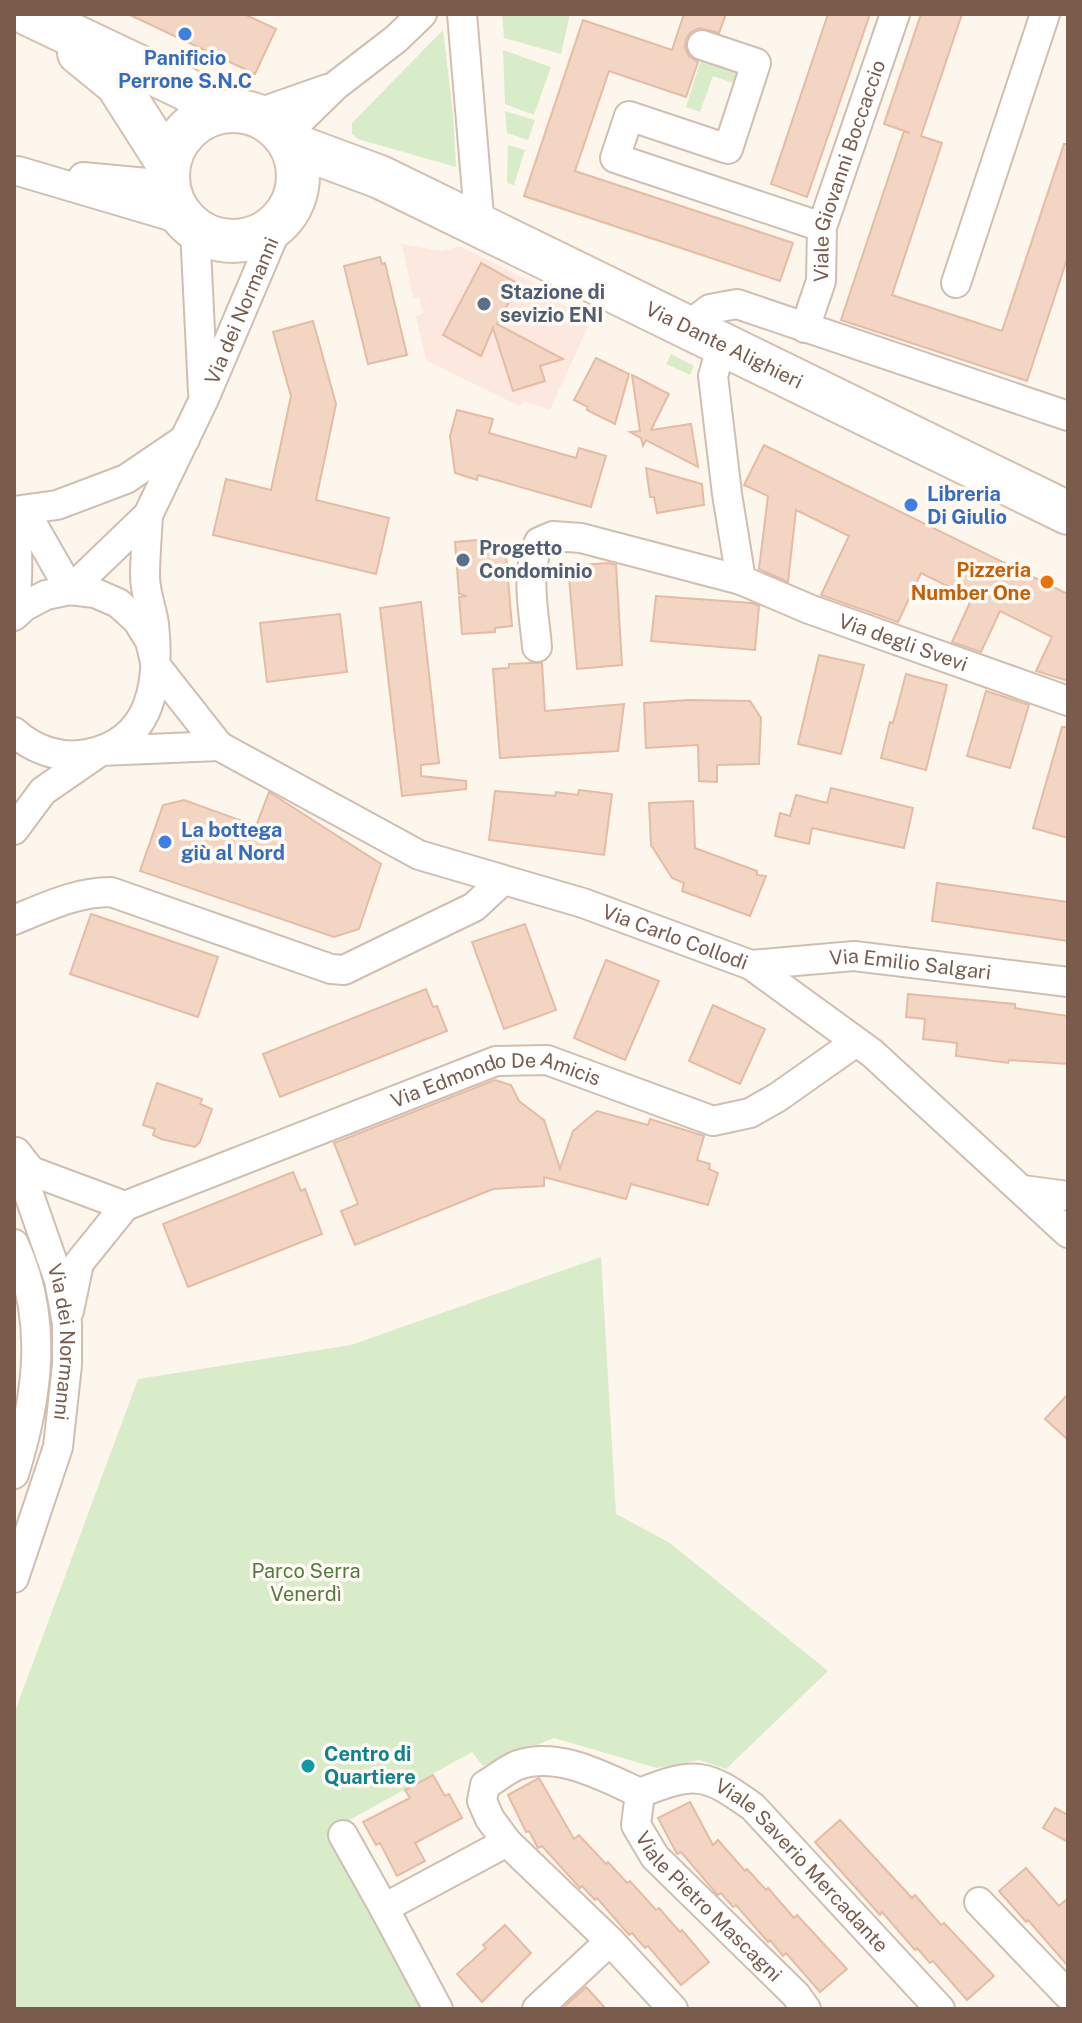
<svg xmlns="http://www.w3.org/2000/svg" width="1082" height="2023" viewBox="0 0 1082 2023" font-family="'Public Sans',sans-serif">
	<style>
		.commercial { fill: #fde8e0 }
		.green { fill: #d8ecc9 }
		.building { fill: #f3d5c3; stroke: #e6bba3; stroke-width: 2 }
		.lines { fill: none; stroke-linecap: round; stroke-linejoin: round }
		.street-casing { stroke: #d1beb0; stroke-width: 32 }
		.secondary-casing { stroke: #d6c0b0; stroke-width: 46 }
		.street { stroke: #fff; stroke-width: 28 }
		.secondary { stroke: #fff; stroke-width: 42 }
		.shop-dot { fill: #3f7fe0; stroke: #fffaf3; stroke-width: 3 }
		.service-dot { fill: #5c6f8a; stroke: #fffaf3; stroke-width: 3 }
		.food-dot { fill: #e8710a; stroke: #fffaf3; stroke-width: 3 }
		.culture-dot { fill: #0f9aa8; stroke: #fffaf3; stroke-width: 3 }
		.labels { text-anchor: middle; dominant-baseline: central; stroke-width: 7; stroke-linejoin: round; paint-order: stroke }
		.shop-label { font-size: 20px; font-weight: bold; fill: #366cbe; stroke: #fffaf3; text-anchor: start }
		.street-label { font-size: 20px; fill: #7a5c4d; stroke: #fffaf3 }
		.service-label { font-size: 20px; font-weight: bold; fill: #4e5e75; stroke: #fffaf3; text-anchor: start }
		.food-label { font-size: 20px; font-weight: bold; fill: #c56008; stroke: #fffaf3; text-anchor: end }
		.park-label { font-size: 20px; fill: #537a41; stroke: #fffaf3 }
		.culture-label { font-size: 20px; font-weight: bold; fill: #0d838f; stroke: #fffaf3; text-anchor: start }
	</style>
	<rect width="100%" height="100%" fill="#fdf6ec"/>
	<!-- commercial -->
	<path class="commercial" d="M402 244 442 251 460 246 544 288 542 295 592 318 550 410 524 401 519 406 426 360 416 316 423 313 419 297 413 298Z"/>
	<!-- green -->
	<path class="green" d="M502 14H570L561 54 504 38Z
		M443 30 453 113 456 167 358 139 352 134V123Z
		M503 50 551 67 534 115 505 104Z
		M702 56 739 68 738 81 733 83 713 76 700 112 686 107Z
		M505 111 535 120 528 140 507 133Z
		M508 145 525 150 514 185 507 183Z
		M671 354 694 366 690 375 666 364Z
		M601 1257 616 1514 670 1543 828 1671 726 1769 699 1760 657 1768 554 1738 483 1766 472 1752 328 1832 427 2009H14V1714L138 1379 351 1345Z"/>
	<!-- building -->
	<path class="building" d="M128 14H244L276 29 255 74Z
		M684 14H726L719 33 699 28 691 32 686 39 685 48 689 56 698 62 686 97 609 71 575 171 793 243 780 281 524 196 583 20 672 50Z
		M828 14H870L807 197 771 184Z
		M921 14H962L921 136 942 143 892 295 1002 331 1064 144H1068V256L1027 381 841 320 904 131 910 133 884 124Z
		M380 257 382 264 385 263 407 355 368 364 344 266Z
		M481 263 519 284 497 324 563 359 540 366 545 381 513 391 493 328 481 356 443 335Z
		M313 321 336 404 316 500 389 518 376 574 213 535 226 479 271 490 291 396 273 332Z
		M596 358 629 374 615 424 587 410 588 407 574 400Z
		M632 375 669 394 651 430 691 424 698 467 646 440 643 446 641 438 630 432 640 431Z
		M457 410 493 419 489 433 576 458 579 448 606 456 591 507 478 475 477 480 455 473 450 436Z
		M764 445 1068 594V681L1036 671 1052 637 1000 611 981 652 952 642 972 598 921 573 898 622 821 595 849 536 796 510 788 582 759 569 768 496 744 485Z
		M646 468 702 484 704 505 657 513 654 497H650Z
		M489 539 490 544 505 543 512 626 495 628V632L462 634 459 597 467 596 459 594 455 542Z
		M608 563 616 565 622 665 577 669 568 566Z
		M656 596 752 603 759 606 755 650 651 641Z
		M421 602 439 763 421 765V776L466 781V789L402 796 380 608Z
		M340 614 347 672 267 682 260 623Z
		M819 655 864 665 841 754 798 744Z
		M531 663H542L545 711 624 704 618 751 500 758 493 669 509 668V664Z
		M906 674 947 685 926 770 881 758 890 722 893 723Z
		M986 691 1029 705 1010 768 967 756Z
		M689 700 750 701 761 718 759 764 717 765V782L699 781 698 745 646 748 644 703Z
		M1062 727H1068V838L1033 828Z
		M831 788 913 808 904 848 812 828 809 844 775 836 780 813 790 816 796 795 827 803Z
		M579 790 612 794 604 855 489 840 495 791 555 796 556 792 578 795Z
		M269 792 381 864 359 929 334 937 140 871 163 805 184 800 256 826Z
		M693 801 695 848 757 871V875L766 876 750 916 682 891 684 883 672 878 651 845 649 803Z
		M937 883 1068 902V941L932 921Z
		M91 914 218 957 198 1017 70 974Z
		M525 924 556 1010 504 1029 472 942Z
		M606 960 659 981 625 1060 574 1038Z
		M426 989 433 1007 437 1006 447 1031 280 1097 263 1054Z
		M908 994 1015 1004V1008L1068 1016V1064L1009 1060 1008 1063 956 1056 957 1043 923 1039 925 1019 906 1017Z
		M713 1005 765 1029 740 1084 689 1061Z
		M495 1080 511 1085 519 1101 544 1120 560 1168 573 1131 597 1111 648 1125 650 1119 704 1136 697 1160 710 1164 709 1169 718 1173 708 1205 631 1184 626 1199 544 1177V1186L493 1189 355 1245 341 1211 358 1204 334 1143Z
		M157 1083 202 1099 200 1104 212 1109 200 1142 195 1147 161 1139 153 1135 155 1129 143 1125Z
		M293 1172 301 1191 305 1189 322 1234 188 1287 163 1224Z
		M1068 1394V1440L1045 1419Z
		M433 1775 445 1796 449 1794 462 1818 415 1843 425 1861 397 1876 380 1843 376 1845 363 1822 410 1798 405 1790Z
		M539 1778 574 1839 579 1835 606 1864 608 1862 627 1883 630 1881 656 1910 659 1908 680 1932 682 1930 709 1962 681 1985 648 1946 645 1948 632 1933 629 1935 597 1898 595 1900 582 1886 580 1888 542 1846 538 1848 529 1831 526 1832 508 1795Z
		M690 1802 713 1845 718 1840 745 1871 747 1869 766 1890 768 1888 794 1918 797 1915 847 1969 820 1992 786 1953 783 1956 770 1940 768 1942 736 1905 733 1907 721 1893 718 1895 716 1893 681 1852 677 1854 658 1818Z
		M1055 1808 1068 1815V1842L1043 1828Z
		M840 1820 912 1898 915 1895 941 1925 944 1923 994 1976 967 2000 933 1961 930 1963 917 1948 915 1950 882 1912 880 1915 815 1842Z
		M1026 1868 1059 1906 1068 1898V1966L1028 1920 1026 1922 999 1891Z
		M505 1925 531 1953 482 2002 457 1974 486 1948 483 1945Z
		M586 1987 606 2009H562Z"/>
	<g class="lines">
		<!-- street casing -->
		<g class="street-casing">
			<g id="street">
				<path d="M462 14 480 228"/>
				<path d="M702 45 756 63 728 149 629 116 615 158 822 227"/>
				<path d="M256 114 327 89"/>
				<path d="M285 135 335 86 396 39 422 14"/>
				<path d="M18 171 184 220"/>
				<path d="M83 177 168 185"/>
				<path d="M195 229 203 392"/>
				<path d="M956 283 1045 14"/>
				<path d="M685 328 710 309 737 304 1068 416"/>
				<path id="s1" d="M805 328 821 281 822 227 895 14"/>
				<path id="s2" d="M722 345 713 376 727 494 741 580 809 609 1068 701"/>
				<path id="s3" d="M14 511 30 520 70 590 148 515 204 399 279 223"/>
				<path d="M14 511 57 505 126 479 185 439"/>
				<path d="M14 514C18 546 19 578 14 610"/>
				<path d="M14 616 25 606 46 595 70 590 95 593 118 603 137 620 150 641 156 666 219 746"/>
				<path d="M537 647C534 612 525 574 539 542L553 536 581 538 741 580"/>
				<path d="M14 732C34 750 60 759 87 754 153 742 160 681 154 624 152 609 145 593 145 576 145 556 147 536 148 515"/>
				<path id="s4" d="M14 830 43 791 101 751 219 746 419 855 583 903 751 965 872 1053 1068 1233"/>
				<path d="M14 920C46 907 76 892 111 892L331 969 344 970 474 907 502 881"/>
				<path id="s5" d="M751 965 854 956 1068 982"/>
				<path id="s6" d="M14 1152 59 1280 67 1323V1365L58 1447 14 1578"/>
				<path d="M16 1152 31 1171 125 1206 79 1263 69 1311"/>
				<path d="M1023 1190 1068 1196"/>
				<path id="s7" d="M125 1206 496 1061 547 1060 713 1121 750 1113 778 1097 856 1042"/>
				<path d="M14 1244C49 1320 38 1397 14 1474"/>
				<path d="M640 1793C604 1777 559 1751 518 1765 507 1769 496 1779 485 1785L482 1801 490 1819 507 1842 610 1941 673 2009"/>
				<path id="s8" d="M640 1793C695 1771 706 1773 753 1807L940 2009"/>
				<path id="s9" d="M640 1793 636 1825 655 1857 796 1995 806 2009"/>
				<path d="M343 1835 384 1908"/>
				<path d="M979 1902 1068 1995"/>
				<path d="M438 2009 384 1908 507 1842"/>
				<path d="M537 2009 610 1941"/>
			</g>
		</g>
		<!-- secondary casing -->
		<g class="secondary-casing">
			<g id="secondary">
				<path d="M28 14 186 89 218 112"/>
				<path d="M79 53 117 84 168 164"/>
				<circle cx="233" cy="176" r="65"/>
				<path id="s10" d="M291 144 380 177 1068 513"/>
			</g>
		</g>
		<!-- street -->
		<use href="#street" class="street"/>
		<!-- secondary -->
		<use href="#secondary" class="secondary"/>
	</g>
	<!-- markers -->
	<g class="shop-dot">
		<circle cx="185" cy="34" r="8"/>
		<circle cx="911" cy="505" r="8"/>
		<circle cx="165" cy="842" r="8"/>
	</g>
	<g class="service-dot">
		<circle cx="484" cy="304" r="8"/>
		<circle cx="463" cy="560" r="8"/>
	</g>
	<circle class="food-dot" cx="1047" cy="582" r="8"/>
	<circle class="culture-dot" cx="308" cy="1766" r="8"/>
	<g class="labels">
		<!-- shop labels -->
		<g class="shop-label">
			<text x="185" y="58" text-anchor="middle">Panificio<tspan x="185" dy="23">Perrone S.N.C</tspan></text>
			<text x="927" y="494">Libreria<tspan x="927" dy="23">Di Giulio</tspan></text>
			<text x="181" y="830">La bottega<tspan x="181" dy="23">giù al Nord</tspan></text>
		</g>
		<!-- street labels -->
		<g class="street-label">
			<text stroke="none"><textPath href="#s1" startOffset="164">Viale Giovanni Boccaccio</textPath></text>
			<text stroke="none"><textPath href="#s3" startOffset="432">Via dei Normanni</textPath></text>
			<text stroke="none"><textPath href="#s10" startOffset="478">Via Dante Alighieri</textPath></text>
			<text stroke="none"><textPath href="#s2" startOffset="412">Via degli Svevi</textPath></text>
			<text stroke="none"><textPath href="#s4" startOffset="734">Via Carlo Collodi</textPath></text>
			<text stroke="none"><textPath href="#s5" startOffset="160">Via Emilio Salgari</textPath></text>
			<text stroke="none"><textPath href="#s7" startOffset="396">Via Edmondo De Amicis</textPath></text>
			<text stroke="none"><textPath href="#s6" startOffset="198">Via dei Normanni</textPath></text>
			<text stroke="none"><textPath href="#s8" startOffset="198">Viale Saverio Mercadante</textPath></text>
			<text stroke="none"><textPath href="#s9" startOffset="142">Viale Pietro Mascagni</textPath></text>
		</g>
		<!-- service labels -->
		<g class="service-label">
			<text x="500" y="292">Stazione di<tspan x="500" dy="23">sevizio ENI</tspan></text>
			<text x="479" y="548">Progetto<tspan x="479" dy="23">Condominio</tspan></text>
		</g>
		<!-- food labels -->
		<g class="food-label">
			<text x="1031" y="570">Pizzeria<tspan x="1031" dy="23">Number One</tspan></text>
		</g>
		<!-- park labels -->
		<g class="park-label">
			<text x="306" y="1571">Parco Serra<tspan x="306" dy="23">Venerdì</tspan></text>
		</g>
		<!-- culture labels -->
		<g class="culture-label">
			<text x="324" y="1754">Centro di<tspan x="324" dy="23">Quartiere</tspan></text>
		</g>
	</g>
	<!-- border -->
	<rect width="1082" height="2023" fill="none" stroke="#7a5c4d" stroke-width="32"/>
</svg>
